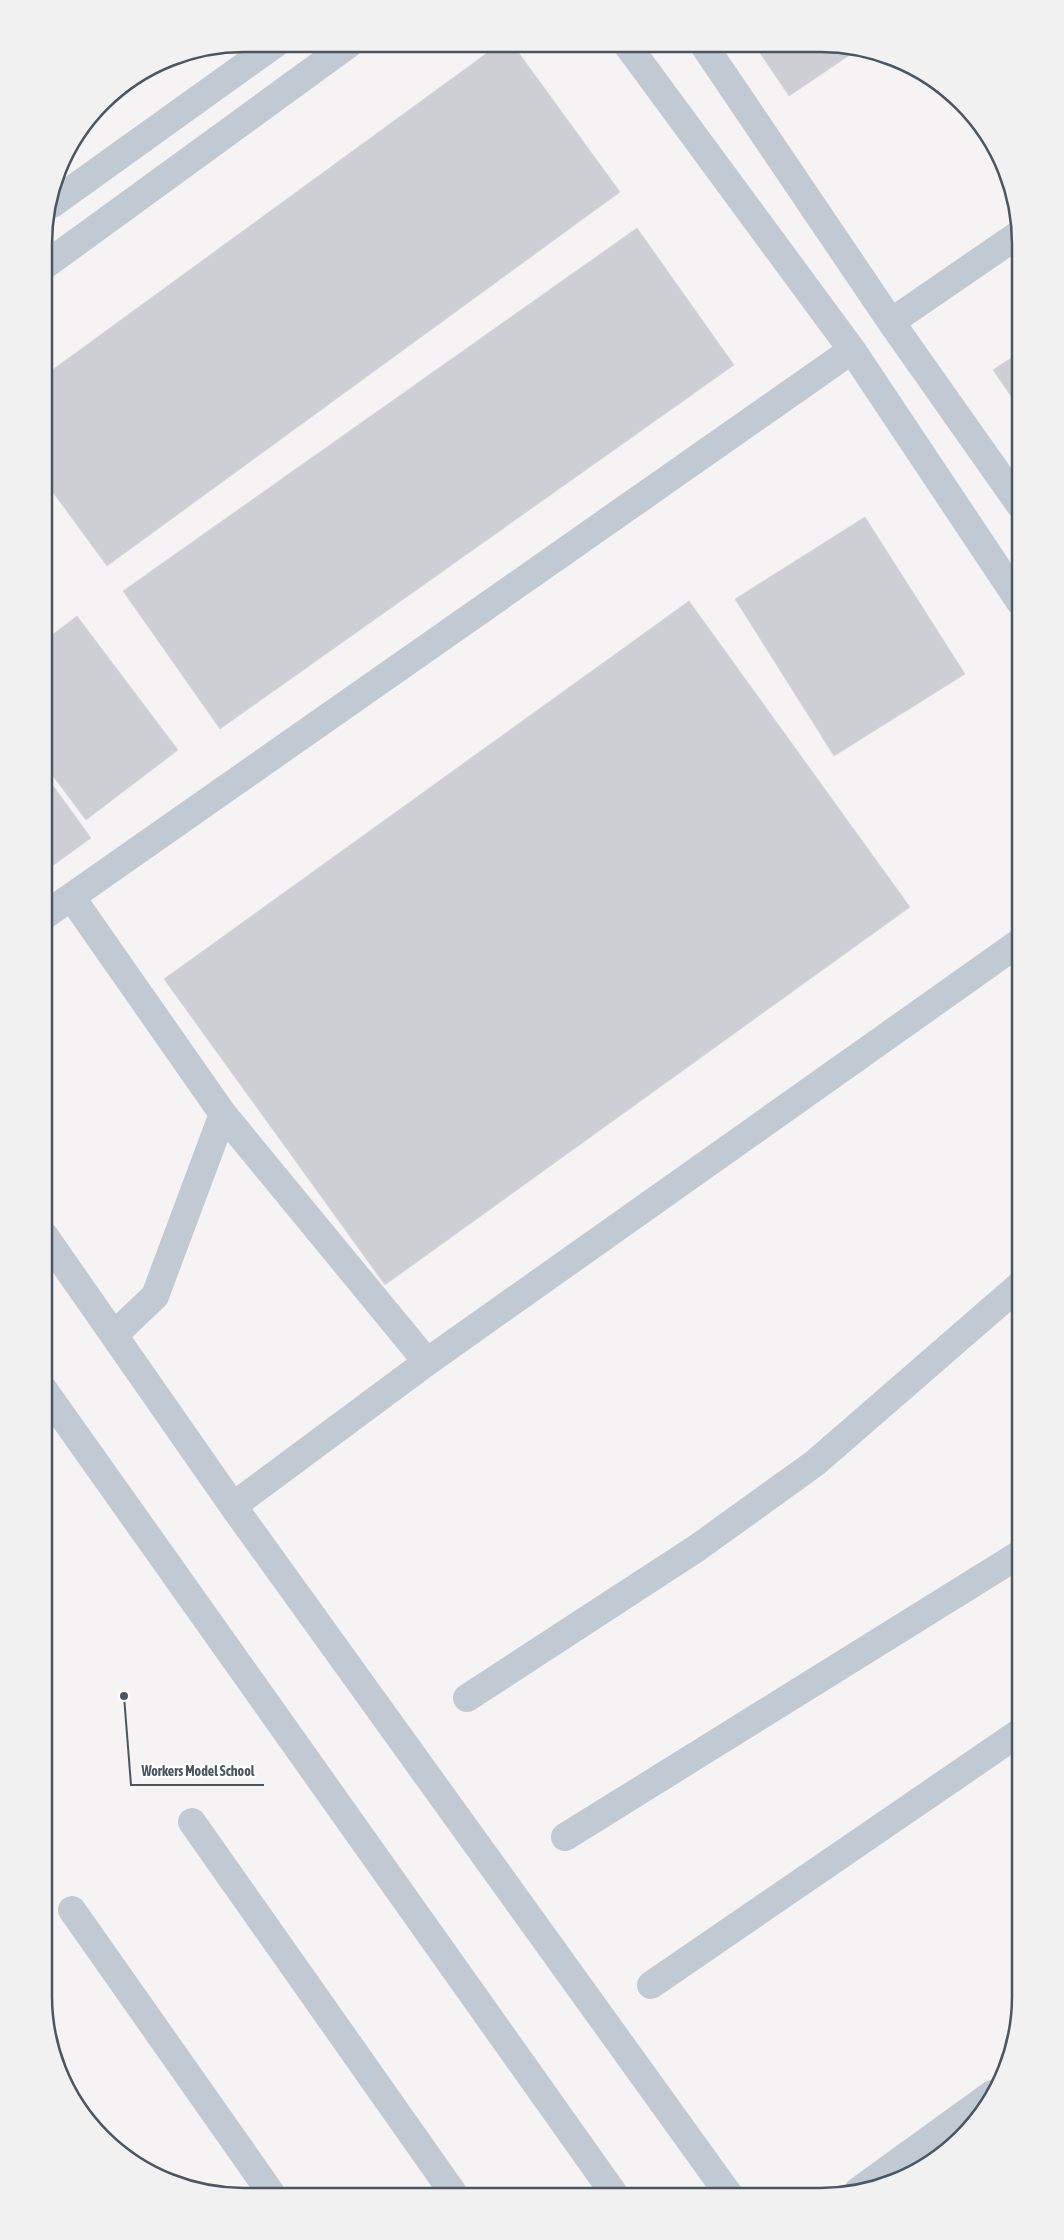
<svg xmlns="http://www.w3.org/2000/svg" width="1064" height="2240" viewBox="0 0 1064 2240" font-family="'Asap Condensed',sans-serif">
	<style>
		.building { fill: #cdcfd5; stroke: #d7d9de }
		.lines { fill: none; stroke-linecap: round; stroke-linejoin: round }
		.minor { stroke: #c1cad2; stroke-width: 28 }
		.rim { fill: none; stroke: #4a5661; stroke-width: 2.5 }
		.leader { fill: none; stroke: #4a5661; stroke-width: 2 }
		.callout-dot { fill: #4a5661; stroke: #fff; stroke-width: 2 }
		.callout-label { font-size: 14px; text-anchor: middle; font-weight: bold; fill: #4a5661; stroke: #fff; stroke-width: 4; stroke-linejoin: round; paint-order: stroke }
	</style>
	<rect width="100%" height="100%" fill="#f5f3f3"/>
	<!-- building -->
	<path class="building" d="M498 45H513L620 192 107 566 44 480V376Z
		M756 47 859 48H860L789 96Z
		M637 228 734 365 220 729 123 591Z
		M1020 352V409L993 370Z
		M865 517 965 674 834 756 735 599Z
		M689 601 910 907 385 1285 164 979Z
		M77 616 178 750 86 820 44 764V641Z
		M44 773 91 838 44 872Z"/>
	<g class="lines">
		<!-- minor -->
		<path class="minor" d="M628 46 852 350 1020 602
			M705 47 891 322 1020 505
			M52 204 275 44
			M44 266 349 44
			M891 322 1019 234
			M72 898 223 1114 427 1362
			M44 916 852 350
			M44 1235 233 1506 730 2196
			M114 1335 155 1296 223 1114
			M44 1390 615 2195
			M233 1506 427 1362 1020 942
			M467 1698 697 1548 815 1463 1020 1285
			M192 1822 454 2194
			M565 1837 1020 1554
			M72 1910 271 2193
			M651 1985 1020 1732
			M858 2191 992 2094"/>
	</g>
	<!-- crop -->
	<path d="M0 0H1064V2240H0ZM244 52H820A192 192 0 0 1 1012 244V1996A192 192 0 0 1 820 2188H244A192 192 0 0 1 52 1996V244A192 192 0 0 1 244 52Z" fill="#f1f1f2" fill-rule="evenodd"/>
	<path class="rim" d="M244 52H820A192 192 0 0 1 1012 244V1996A192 192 0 0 1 820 2188H244A192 192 0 0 1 52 1996V244A192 192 0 0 1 244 52Z"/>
	<!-- callouts -->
	<path class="leader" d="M124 1696L131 1785H264"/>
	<circle class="callout-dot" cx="124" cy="1696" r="5"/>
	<g class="callout-label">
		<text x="198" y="1776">Workers Model School</text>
	</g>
</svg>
